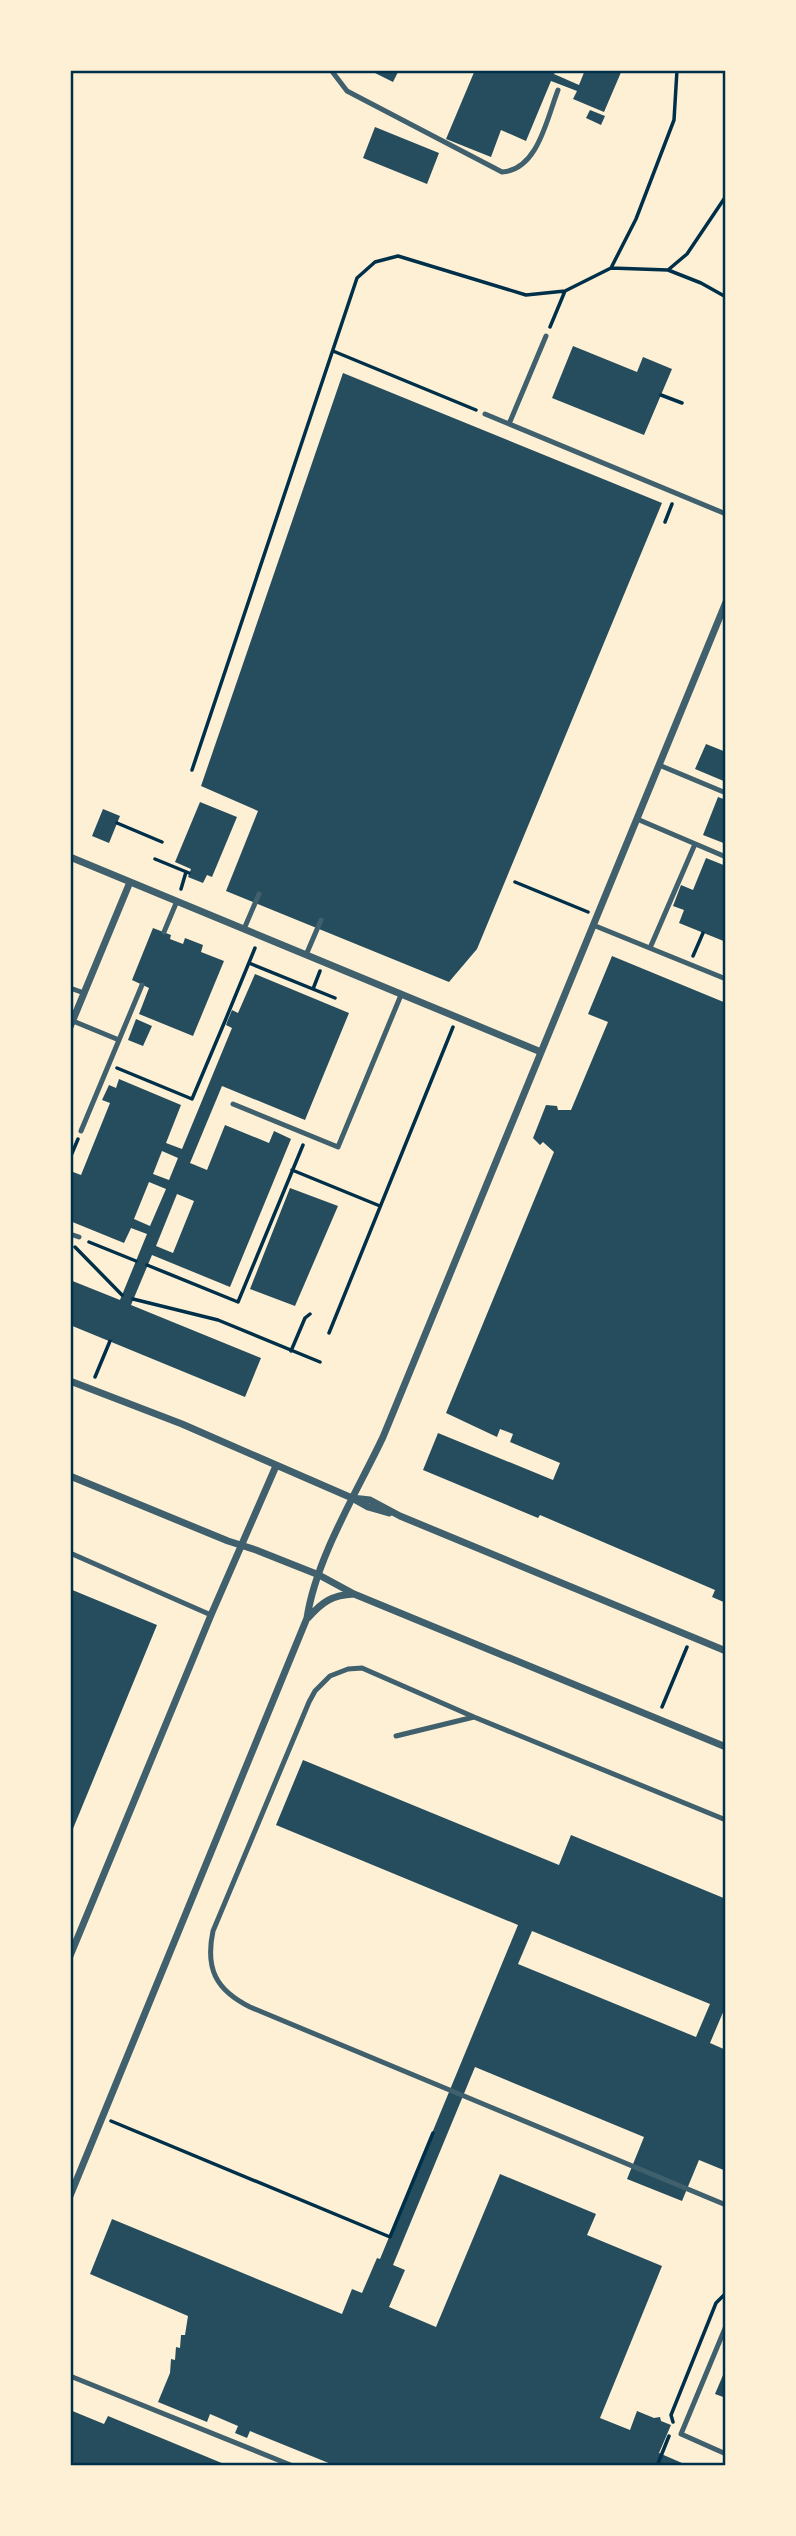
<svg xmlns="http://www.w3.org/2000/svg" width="796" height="2536" viewBox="0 0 796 2536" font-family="'Nunito Sans',sans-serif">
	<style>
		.building { fill: #264d5e; fill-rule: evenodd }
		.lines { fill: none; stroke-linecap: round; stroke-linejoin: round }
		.path { stroke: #003049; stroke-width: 3.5 }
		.service { stroke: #3f606c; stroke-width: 5 }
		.minor { stroke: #3f606c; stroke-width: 7 }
		.neatline { fill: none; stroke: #003049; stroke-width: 2.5 }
	</style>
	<rect width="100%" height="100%" fill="#fdf0d5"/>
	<!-- building -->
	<path class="building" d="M369 70H399L393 82Z
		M475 70H556L554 74 579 85 585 70H622L604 112 573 99 577 91 551 81 526 141 501 130 491 157 446 139Z
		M590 110 605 116 601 125 586 118Z
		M375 127 439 153 427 184 363 158Z
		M573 346 637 372 643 357 672 369 644 435 552 398Z
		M343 373 662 503 477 949 449 982 226 891 258 811 201 786Z
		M706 744 726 752V782L695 769Z
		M718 797 726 800V844L703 835Z
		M200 802 237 817 212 877 207 875 203 883 188 877 191 869 175 862Z
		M103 809 120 816 109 843 92 836Z
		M706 858 726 866V942L679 923 684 910 673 906 681 885 693 890Z
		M153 928 171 935 170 939 183 944 185 938 203 945 201 952 224 961 193 1036 139 1014 149 988 132 980Z
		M612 956 726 1003V1603L712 1597 715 1590 540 1515 538 1518 423 1470 438 1433 553 1480 560 1463 510 1442 513 1434 500 1429 497 1437 446 1413 554 1152 543 1142 540 1145 533 1138 546 1105 557 1106 558 1110H571L608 1022 588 1014Z
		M255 974 349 1013 305 1120 222 1086 190 1163 207 1170 225 1125 269 1143 274 1131 291 1139 230 1287 152 1255 131 1305 261 1358 245 1397 70 1325V1280L120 1300 147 1234 131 1228 124 1243 70 1221V1179L73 1172 81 1175 110 1103 102 1100 109 1085 116 1088 119 1079 181 1105 166 1143 182 1149 232 1028 226 1025 227 1022 232 1010 238 1013ZM162 1151 178 1158 169 1180 153 1174ZM149 1182 166 1189 150 1226 134 1219ZM177 1194 194 1201 173 1253 156 1246Z
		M136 1019 152 1026 143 1046 128 1040Z
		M290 1188 338 1206 295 1306 250 1289Z
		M70 1589 157 1625 70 1836Z
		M303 1760 559 1865 571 1835 726 1899V2011L724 2010 710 2043 726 2050V2171L699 2160 682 2201 627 2179 644 2137 475 2067 393 2265 405 2270 389 2307 436 2327 500 2174 596 2214 587 2235 662 2266 600 2418 630 2430 637 2411 654 2418 660 2417 661 2421 671 2425 659 2453 689 2466H336L250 2431 247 2438 235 2433 238 2426 210 2414 207 2422 158 2402 170 2373 171 2359 175 2360 176 2347 180 2348 181 2335H185L188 2316 90 2274 112 2219 342 2314 352 2289 362 2293 377 2258 380 2259 518 1925 276 1825ZM532 1931 710 2004 696 2037 518 1964Z
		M726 2368V2398L715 2394Z
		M70 2410 104 2424 108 2416 229 2466H70Z"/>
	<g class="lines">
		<!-- path -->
		<path class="path" d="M611 268 668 270 701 283 726 297
			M668 270 687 254 726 196
			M550 327 565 291
			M333 351 476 410
			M661 395 682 403
			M665 522 672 504
			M192 770 357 278 375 262 398 256 526 295 565 291 611 268 636 219 674 120 677 70
			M117 823 162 842
			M155 859 189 873
			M515 882 588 912
			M181 889 186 872
			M693 956 703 933
			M249 963 335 998
			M313 989 320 971
			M225 1021 255 948
			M117 1068 192 1099 225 1021
			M70 1158 78 1139
			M292 1170 380 1206
			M89 1242 136 1261
			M75 1247 122 1295
			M147 1265 238 1302 303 1145
			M133 1299 218 1320 320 1362
			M329 1333 453 1027
			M291 1351 305 1318 310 1314
			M95 1377 110 1341
			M662 1707 687 1647
			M111 2121 390 2237 433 2133
			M673 2422 671 2415 716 2303 726 2293
			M657 2466 669 2436"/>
		<!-- service -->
		<path class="service" d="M331 70 347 91 502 172C538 170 547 118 558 90
			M485 414 726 514
			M509 424 546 336
			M659 765 726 793
			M637 819 726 857
			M593 925 726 979
			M244 929 259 894
			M164 932 177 901
			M650 948 695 844
			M306 955 321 920
			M70 988 84 993
			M73 1021 119 1040 142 985
			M233 1104 338 1147 401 995
			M81 1131 119 1040
			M70 1234 79 1237
			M70 1553 211 1615
			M396 1736 474 1717
			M726 1820 474 1717 362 1668 348 1669 330 1676 315 1691 309 1702 213 1931C205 1969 216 1990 250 2007L726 2205
			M726 2326 681 2434 726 2454
			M70 2376 293 2466"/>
		<!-- minor -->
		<path class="minor" d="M70 857 541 1052
			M70 1027 130 882
			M70 1381 182 1424 352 1498 368 1507 389 1513
			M70 1476 228 1541 256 1550 319 1575 354 1594 726 1747
			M352 1498 370 1500 400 1516 726 1651
			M308 1618C322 1602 332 1595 354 1594
			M70 1956 211 1615 276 1466
			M70 2196 307 1618C316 1558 357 1492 383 1437L726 602"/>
	</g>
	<!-- border -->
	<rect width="796" height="2536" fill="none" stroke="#fdf0d5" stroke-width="144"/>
	<rect x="72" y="72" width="652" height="2392" class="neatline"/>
</svg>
